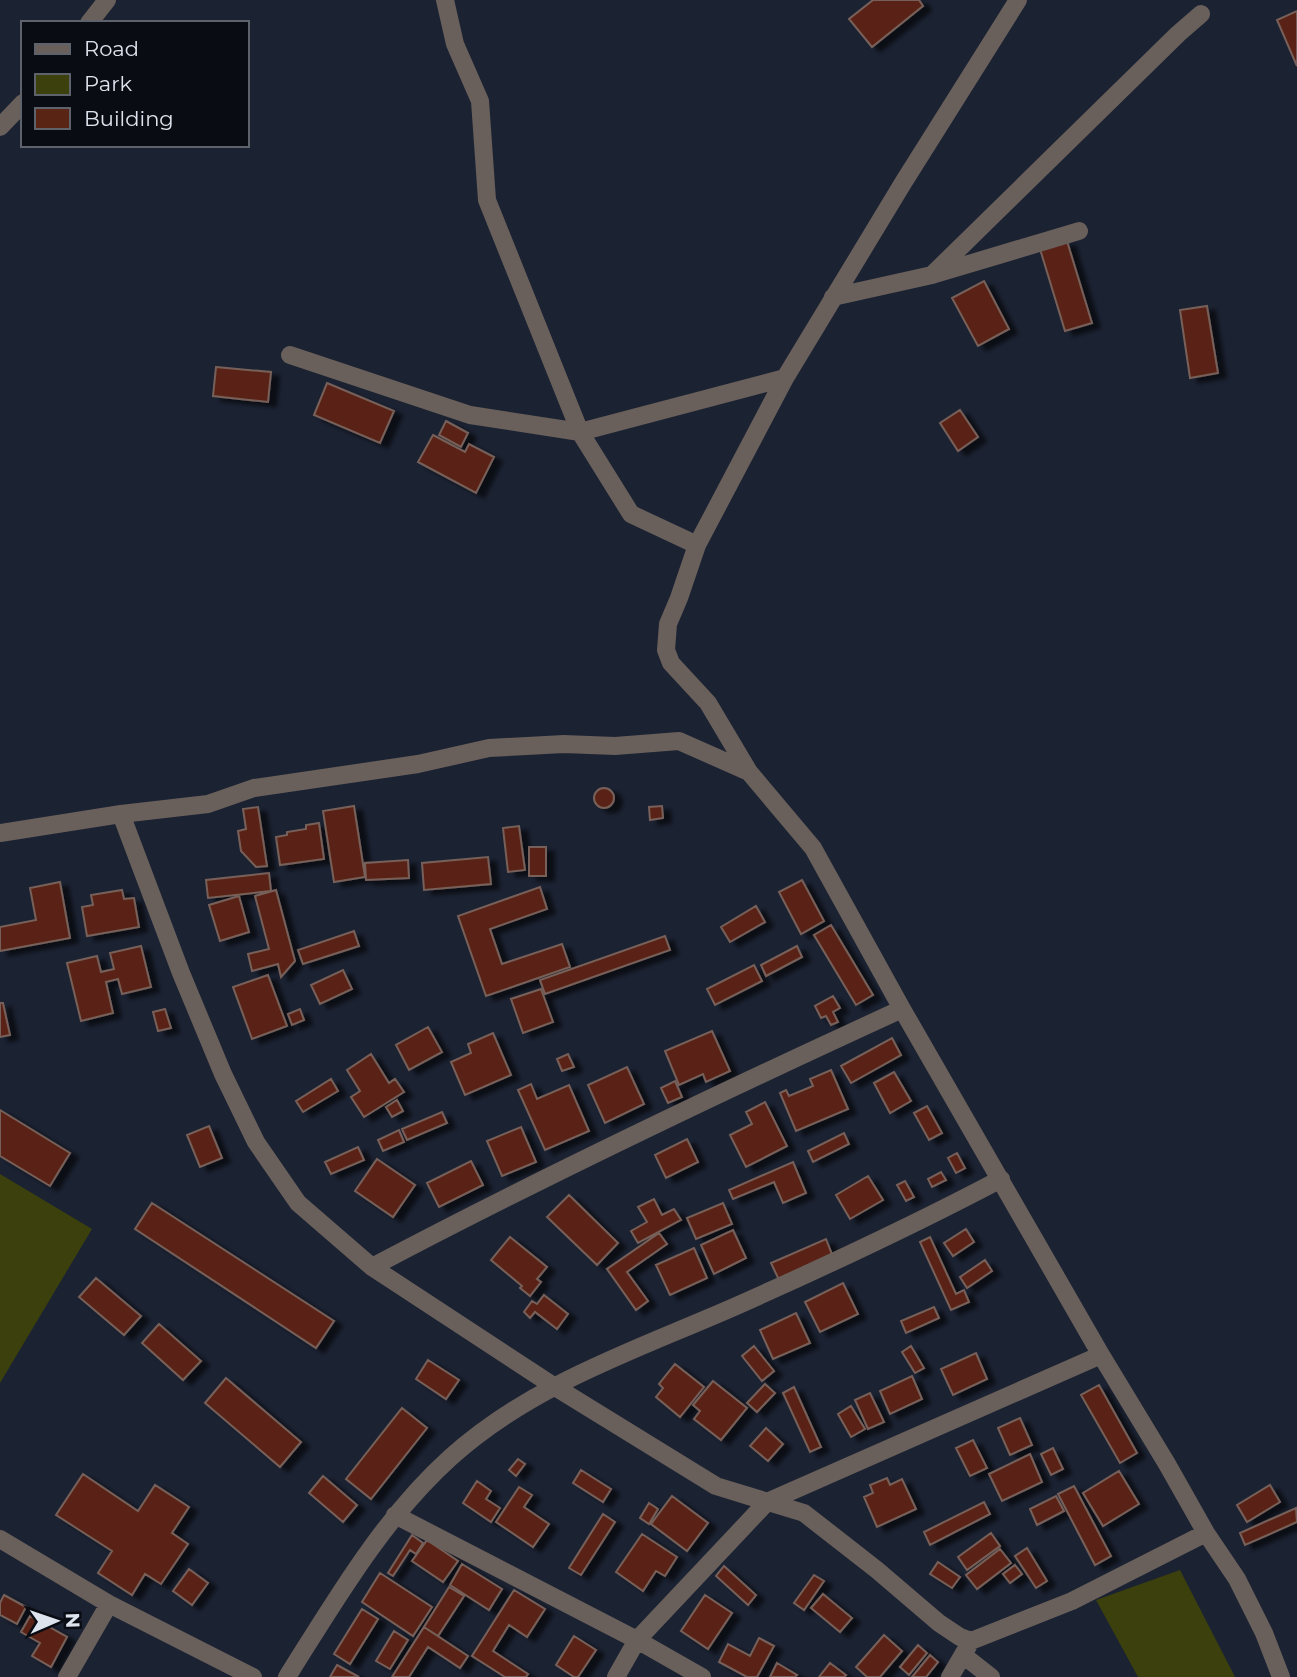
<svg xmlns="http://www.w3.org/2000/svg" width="1297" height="1677" viewBox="0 0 1297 1677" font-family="Montserrat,sans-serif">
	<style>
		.green { fill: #3b400d }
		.building { fill: #5a2414; stroke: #77605a; stroke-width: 2; filter: url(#shadow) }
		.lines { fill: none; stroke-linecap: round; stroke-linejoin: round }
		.minor { stroke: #695f5b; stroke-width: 18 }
	</style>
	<defs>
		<filter id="shadow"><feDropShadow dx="8" dy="4.5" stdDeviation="2" flood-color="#0009"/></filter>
	</defs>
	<rect width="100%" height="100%" fill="#1b2232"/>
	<!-- green -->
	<path class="green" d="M0 1174 92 1229 0 1383Z
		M1180 1570 1235 1677H1138L1096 1600Z"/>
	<!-- building -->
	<path class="building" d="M873 0H919L923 6 872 47 849 19Z
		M1297 11V66L1277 20Z
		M1067 241 1092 323 1065 331 1040 249Z
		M984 281 1009 329 978 346 952 298Z
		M1207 306 1218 373 1190 378 1180 310Z
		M216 367 271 372 268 402 213 396Z
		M327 383 394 411 380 443 314 415Z
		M960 410 978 437 958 451 940 423Z
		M446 421 468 433 461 447 439 435Z
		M433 435 465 452 469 444 494 457 476 493 418 462Z
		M594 798a10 10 0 1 1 20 0a10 10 0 1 1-20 0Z
		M354 806 365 877 334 882 323 811Z
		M662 806 663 818 650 820 649 807Z
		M258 807 267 866 256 867 241 851 238 831 246 829 243 809Z
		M319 823 324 859 280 865 276 837 287 835V832L306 829V825Z
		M519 826 525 870 508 872 503 828Z
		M529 847H546V876H529Z
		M488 857 491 884 424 890 422 863Z
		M408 860 409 878 366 880 365 863Z
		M269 873 271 891 208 898 206 880Z
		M802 880 824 921 801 934 779 892Z
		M60 882 70 938 0 951V927L36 920 30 888Z
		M540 887 547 909 490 929 502 964 562 944 570 967 486 996 458 916Z
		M122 890 124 899 134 898 139 927 87 936 82 907 93 905 91 895Z
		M276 890 295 961 281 977 278 964 252 971 248 954 269 949 255 896Z
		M239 896 249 932 220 941 209 905Z
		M756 906 765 922 730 942 721 927Z
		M831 925 873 995 856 1005 814 935Z
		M354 931 359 946 303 964 298 950Z
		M665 936 670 950 545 994 540 980Z
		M141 946 151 987 122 994 118 979 106 982 113 1013 81 1021 67 963 97 956 101 972 114 969 110 953Z
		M797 946 802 957 766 976 761 965Z
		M754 965 762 981 715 1005 707 989Z
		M343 970 352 989 320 1004 311 985Z
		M268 975 287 1026 252 1039 233 987Z
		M541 989 553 1022 523 1033 511 999Z
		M833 996 840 1008 833 1012 838 1022 831 1025 826 1016 821 1018 815 1006Z
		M0 1003H3L10 1035 0 1037Z
		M165 1009 171 1028 158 1031 153 1012Z
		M300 1009 304 1020 292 1025 288 1014Z
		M428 1027 442 1052 409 1070 396 1045Z
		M712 1031 730 1071 706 1082 703 1074 679 1085 665 1051Z
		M493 1033 511 1075 465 1095 451 1062 471 1053 468 1044Z
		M892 1038 901 1055 851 1083 841 1066Z
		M371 1054 389 1083 395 1079 404 1092 364 1117 351 1097 360 1091 347 1070Z
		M568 1054 574 1067 562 1071 557 1059Z
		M627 1067 644 1104 605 1123 588 1085Z
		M831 1070 848 1109 796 1131 780 1093 786 1090 789 1096 813 1086 810 1079Z
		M894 1072 911 1101 890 1113 874 1083Z
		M331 1079 338 1091 303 1112 296 1101Z
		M675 1081 682 1097 668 1103 661 1088Z
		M531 1084 537 1099 569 1085 589 1131 545 1150 518 1090Z
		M397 1100 403 1111 392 1117 386 1107Z
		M765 1102 787 1146 746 1167 730 1135 752 1124 746 1112Z
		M927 1106 942 1133 929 1140 914 1113Z
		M0 1110 70 1153 50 1186 0 1156Z
		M442 1112 447 1123 407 1140 402 1129Z
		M209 1126 222 1158 200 1167 187 1135Z
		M521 1127 536 1162 502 1176 487 1141Z
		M399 1130 404 1142 383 1151 378 1140Z
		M844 1133 849 1144 813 1162 808 1151Z
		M687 1139 698 1162 666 1178 655 1155Z
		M358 1147 364 1160 331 1174 325 1162Z
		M957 1153 965 1168 956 1173 948 1158Z
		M377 1159 415 1185 393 1217 355 1191Z
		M471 1161 483 1185 439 1207 427 1183Z
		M793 1162 806 1193 783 1203 774 1182 733 1199 729 1190Z
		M941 1172 946 1180 932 1187 928 1179Z
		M868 1176 883 1200 850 1219 836 1195Z
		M905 1181 914 1197 906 1201 897 1185Z
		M569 1195 618 1243 597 1265 547 1217Z
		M654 1199 662 1215 674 1209 681 1220 638 1243 631 1231 647 1222 638 1207Z
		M152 1203 334 1321 316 1348 135 1229Z
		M723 1203 732 1224 696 1239 687 1218Z
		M966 1229 974 1242 953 1256 944 1243Z
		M733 1230 746 1258 714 1274 701 1245Z
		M659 1233 667 1244 627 1272 648 1301 636 1310 607 1269Z
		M510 1237 547 1267 537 1279 541 1282 530 1296 520 1288 522 1286 491 1260Z
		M930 1237 956 1294 964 1290 969 1302 951 1310 920 1242Z
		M826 1239 833 1257 779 1280 771 1263Z
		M694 1248 707 1278 670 1295 656 1265Z
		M985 1260 992 1271 967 1288 960 1277Z
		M96 1278 141 1316 124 1335 79 1297Z
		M843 1283 858 1314 820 1332 805 1302Z
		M544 1295 568 1314 557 1329 535 1312 530 1318 524 1312 532 1301 537 1304Z
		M934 1307 939 1318 906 1333 901 1321Z
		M796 1313 810 1343 773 1359 760 1330Z
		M159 1324 201 1361 183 1380 142 1343Z
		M754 1346 774 1371 762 1381 742 1356Z
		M911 1346 924 1368 915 1373 902 1352Z
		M976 1353 987 1379 953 1395 941 1369Z
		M428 1360 459 1380 446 1399 416 1379Z
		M675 1364 704 1387 680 1417 656 1397 663 1388 659 1384Z
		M912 1376 922 1399 890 1414 880 1391Z
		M226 1378 301 1442 280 1467 205 1403Z
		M713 1381 747 1408 721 1440 694 1419 700 1411 693 1405Z
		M765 1384 775 1393 757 1412 747 1403Z
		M1099 1385 1137 1453 1120 1463 1081 1395Z
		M794 1387 821 1447 810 1452 783 1393Z
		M870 1393 884 1422 868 1429 855 1400Z
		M851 1406 865 1429 851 1437 838 1414Z
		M402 1408 427 1428 371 1499 346 1479Z
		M1020 1418 1032 1445 1010 1455 998 1428Z
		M766 1428 783 1444 768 1461 750 1446Z
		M973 1440 987 1468 970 1476 956 1448Z
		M1053 1448 1063 1469 1051 1475 1041 1454Z
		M1030 1454 1042 1482 1002 1501 989 1474Z
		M518 1459 525 1464 516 1476 509 1470Z
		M581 1470 611 1489 603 1502 573 1483Z
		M1119 1471 1139 1504 1103 1526 1083 1493Z
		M83 1474 138 1511 155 1485 189 1507 172 1533 188 1544 161 1584 145 1574 132 1595 98 1573 112 1551 56 1515Z
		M323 1476 357 1505 343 1522 309 1493Z
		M887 1478 890 1485 902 1479 916 1509 877 1527 864 1497 873 1493 870 1485Z
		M477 1481 491 1491 486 1499 500 1508 491 1522 463 1503Z
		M1270 1485 1280 1502 1247 1522 1237 1505Z
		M1074 1486 1111 1556 1095 1565 1058 1494Z
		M519 1487 532 1495 524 1507 549 1524 533 1547 496 1522Z
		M672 1496 708 1523 687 1551 651 1524Z
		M1056 1496 1064 1511 1037 1525 1030 1509Z
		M984 1502 990 1514 930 1545 924 1532Z
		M649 1503 658 1509 649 1524 640 1518Z
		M1296 1508 1297 1522 1245 1545 1240 1533Z
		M603 1514 615 1522 581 1575 569 1568Z
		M991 1533 1000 1546 967 1570 958 1557Z
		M642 1534 677 1557 665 1576 656 1571 643 1591 616 1572Z
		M412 1535 423 1543 416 1554 410 1550 393 1576 388 1573Z
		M427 1540 458 1561 443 1582 412 1561Z
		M1027 1548 1047 1581 1036 1588 1015 1556Z
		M1000 1549 1011 1563 977 1589 966 1575Z
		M938 1562 960 1577 952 1588 930 1574Z
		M462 1564 502 1589 489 1610 450 1585Z
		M1015 1565 1022 1574 1010 1583 1003 1574Z
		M724 1566 756 1595 748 1605 716 1576Z
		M189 1569 208 1583 192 1605 173 1591Z
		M380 1573 432 1607 413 1636 362 1602Z
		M814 1575 824 1581 804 1610 794 1603Z
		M449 1587 464 1596 438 1636 424 1627Z
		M514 1590 545 1609 527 1637 509 1625 493 1651 528 1674 526 1677H505L472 1656Z
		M823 1594 852 1618 840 1632 811 1608Z
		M4 1595 26 1607 17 1624 0 1615V1603Z
		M705 1595 732 1613 708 1649 681 1631Z
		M362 1609 378 1619 350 1664 334 1654Z
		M30 1616 67 1637 51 1667 32 1656 40 1643 21 1632Z
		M424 1627 468 1656 460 1668 428 1647 409 1677H392Z
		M394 1631 408 1640 390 1669 376 1661Z
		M884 1635 902 1651 880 1677H867L856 1667Z
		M574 1636 596 1650 578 1677H574L556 1665Z
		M759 1638 774 1646 757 1677H747L719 1662 728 1644 750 1656Z
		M918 1645 927 1653 909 1675 900 1667Z
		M930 1655 938 1662 926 1677H912Z
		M777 1663 797 1675 795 1677H770Z
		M830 1663 846 1675 844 1677H819Z
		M337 1665 359 1677H330Z"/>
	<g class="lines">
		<!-- minor -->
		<path class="minor" d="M445 0 455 44 480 101 487 200 580 432 631 514 697 545
			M89 23 107 0
			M0 127 23 103
			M932 275 1178 34 1201 14
			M833 297 932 275 1079 231
			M290 355 470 415 580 432 785 378
			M749 772 708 703 671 663 666 650 668 624 679 598 697 545 785 378 903 183 1018 0
			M121 814 181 973 223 1074 256 1142 298 1203 372 1267 552 1385 716 1486 804 1513 877 1570 939 1623 960 1637 971 1641 1072 1601 1206 1533
			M0 833 121 814 208 804 254 788 418 764 489 748 564 744 615 746 679 741 749 772 813 848 902 1009 1101 1355 1167 1464 1206 1533 1237 1579 1264 1633 1281 1677
			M372 1267C546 1175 723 1091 902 1009
			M395 1515 637 1640 702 1677
			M0 1539 109 1604 253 1677
			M963 1655 991 1677
			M67 1677 109 1604
			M287 1677C335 1601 383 1518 451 1457 532 1384 636 1350 734 1307 824 1267 914 1225 1001 1179
			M616 1677 637 1640 767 1502 1101 1355
			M950 1677 971 1641"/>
	</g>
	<!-- legend -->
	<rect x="21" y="21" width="228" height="126" fill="#090c13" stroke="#5e626b" stroke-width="2"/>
	<rect x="35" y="44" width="35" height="10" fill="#695f5b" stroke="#5e626b" stroke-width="2"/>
	<text x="84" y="56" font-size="21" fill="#dee4ee">Road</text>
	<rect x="35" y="74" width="35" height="21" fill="#3b400d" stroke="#5e626b" stroke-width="2"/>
	<text x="84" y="91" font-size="21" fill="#dee4ee">Park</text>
	<rect x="35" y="108" width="35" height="21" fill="#5a2414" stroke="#5e626b" stroke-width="2"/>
	<text x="84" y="126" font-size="21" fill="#dee4ee">Building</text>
	<!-- north arrow -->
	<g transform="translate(56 1621) rotate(88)" stroke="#090c13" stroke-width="5" paint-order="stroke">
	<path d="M0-5L12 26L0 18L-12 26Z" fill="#dee4ee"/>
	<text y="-10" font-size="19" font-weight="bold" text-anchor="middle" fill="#dee4ee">N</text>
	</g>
</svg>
